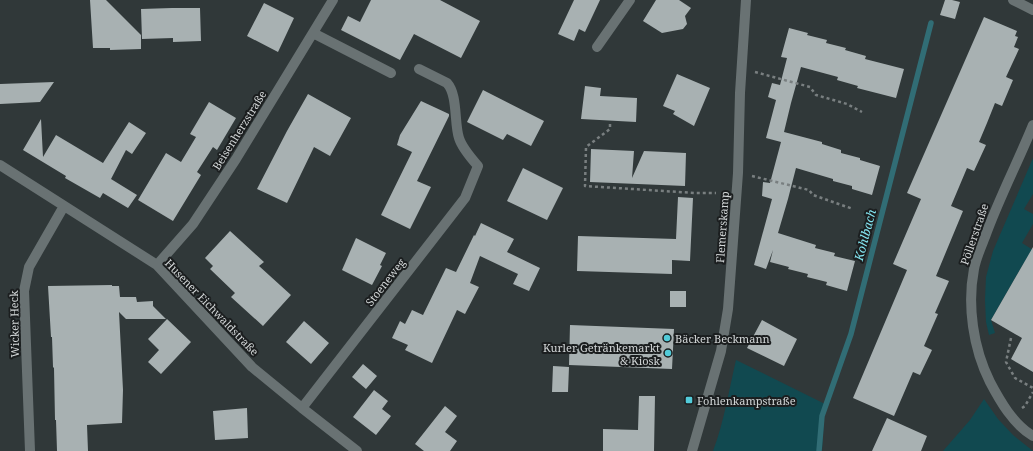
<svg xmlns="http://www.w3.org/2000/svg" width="1033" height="451" viewBox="0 0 1033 451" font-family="'Noto Serif',serif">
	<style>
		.green { fill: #114950 }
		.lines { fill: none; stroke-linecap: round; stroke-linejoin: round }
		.stream { stroke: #316d75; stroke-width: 5.5 }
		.building { fill: #a8b1b2 }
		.path { stroke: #797f80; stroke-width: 2.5; stroke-dasharray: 3 3; stroke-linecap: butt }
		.minor { stroke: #697273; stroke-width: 10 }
		.poi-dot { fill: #52cbd9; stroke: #1b1e1f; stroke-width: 1.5 }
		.labels { text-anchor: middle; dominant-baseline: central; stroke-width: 4; stroke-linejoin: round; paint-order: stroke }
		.street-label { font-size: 11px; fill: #d2d6d7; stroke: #1b1e1f }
		.poi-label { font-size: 11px; fill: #d2d6d7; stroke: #1b1e1f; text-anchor: start }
		.water-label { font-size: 12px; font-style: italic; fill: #85e7f3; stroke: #1b1e1f }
	</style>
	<rect width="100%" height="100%" fill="#303839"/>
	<!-- green -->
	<path class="green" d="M1033 158V194L1024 209 1033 214V224L1022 243 1033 250 1022 266 991 320 995 333 989 335 986 322 985 300 986 277 993 251Z
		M736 360 825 404 822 451H713C724 422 729 390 736 360Z
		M984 399 998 419 1013 435 1033 451H943L970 420Z"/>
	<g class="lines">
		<!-- stream -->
		<path class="stream" d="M819 451 822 416 851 334 931 23"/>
	</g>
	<!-- building -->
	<path class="building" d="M90 0H106L141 35V49L110 50V48H93Z
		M371 0H440L480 21 461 58 414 34 400 60 341 30 348 16 360 22Z
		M574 0H600L585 32 579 29 574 41 558 34Z
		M656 0H679L691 8 685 16 687 24 683 29 662 33 643 21Z
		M945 0H952L960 2 955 19 940 15Z
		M264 3 294 18 278 52 247 36Z
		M172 8H200L201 41 173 42V38L142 39 141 9Z
		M984 17 1017 31 1015 36 1018 37 1014 47 1019 49 1006 77 1013 80 1002 106 995 103 987 123 979 142 986 145 974 171 967 168 951 206 963 211 936 276 949 281 935 313 938 314 924 346 932 350 920 375 913 372 894 416 853 398 907 270 893 264 921 199 907 193Z
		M789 28 808 33 807 35 827 40 826 43 846 48 845 50 866 56 865 59 904 69 896 98 857 88 858 86 837 80 838 77 801 67 791 103 784 132 822 142V144L841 150V153L860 158V160L880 166 872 195 852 189V186L833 181V179L796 168 788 199 778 233 816 245 815 248 835 253 834 256 855 261 847 291 826 285 827 282 807 277 808 274 788 269 789 267 770 262 773 250 766 269 754 265 772 199 762 196 763 182 770 183 781 142 766 138 776 100 768 97 772 83 780 85 787 58 781 57Z
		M677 74 710 88 694 126 673 114 675 111 663 106Z
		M54 82 40 102 0 104V84Z
		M585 86 601 88 600 96 637 98 636 122 581 119Z
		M483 90 544 121 531 146 507 134 503 140 467 122Z
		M308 94 351 118 330 156 314 147 287 203 257 189 287 131Z
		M421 101 449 114V116L417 181 431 187 410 229 381 215 412 152 397 145 400 135Z
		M209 102 236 118 217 150 213 147 197 172 201 175 173 221 138 200 166 153 181 162 196 137 190 134Z
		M41 119 43 157 56 135 103 163 129 122 146 133 132 154 126 150 111 179 137 195 128 208 103 193 100 198 65 178 66 176 23 150Z
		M591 149 634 151 632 178 644 151 686 153 685 186 590 182Z
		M523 168 563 188 547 220 507 201Z
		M678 197 693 198 690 261 672 260V274L577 271 578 236 676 239Z
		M481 223 514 239 507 252 540 268 529 291 513 284 518 274 480 256 470 283 479 287 465 314 457 310 432 363 405 350 408 345 392 338 400 321 405 324 412 310 423 315 446 268 456 272 474 235 475 236Z
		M230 231 264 262 259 266 291 295 263 326 231 297 235 293 210 269 213 266 205 258Z
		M356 238 386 253 380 265 382 266 372 285 342 270Z
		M1033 247V372L1011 359 1022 338 991 320Z
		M112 285V286H119L120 297H136L137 302 153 301V306L166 319H126L119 312 123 390 122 423 87 425 88 451H57L56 420H55L54 368 53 367 52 337H51L48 286Z
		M670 291H686V307H670Z
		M167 319 191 342 161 374 148 362 159 350 148 339Z
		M762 320 797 339 784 366 747 348Z
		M304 321 329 343 311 364 286 342Z
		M570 325 674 329 672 369 569 365Z
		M363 364 377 376 366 389 352 377Z
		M553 366 569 367 568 392H552Z
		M374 390 388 401 382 409 391 416 376 435 353 417Z
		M639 396H655L654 451H603V429L638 430Z
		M445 406 457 416 445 432 457 441 450 451H424L415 444Z
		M247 408 248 438 215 440 213 411Z
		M887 418 927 436 921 451H872Z"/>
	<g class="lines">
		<!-- path -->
		<path class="path" d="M755 72 810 87 816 95 847 104 862 112
			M610 124V129L586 147 585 186 695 193H716
			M752 176 809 190 813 195 853 209
			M1011 338 1006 362 1015 378 1033 388
			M1022 408 1025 406 1033 392"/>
		<!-- minor -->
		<path class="minor" d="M1013 0 1033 10
			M313 33 391 73
			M597 47 630 0
			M1033 125C1018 162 999 198 985 237 981 247 976 258 974 269 967 305 973 348 990 382 1000 401 1013 424 1033 436
			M0 165 157 265 252 367 302 408 357 451
			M157 265 193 224 236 159 333 0
			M302 408 465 198 478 166C471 158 462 148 459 138 454 123 458 95 447 83L419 69
			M30 451 24 291 29 267 64 206
			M692 451 721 351 728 309 738 173 740 93 746 0"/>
	</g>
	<!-- markers -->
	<g class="poi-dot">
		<circle cx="667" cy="338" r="4"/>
		<circle cx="668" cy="353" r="4"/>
		<rect x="685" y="396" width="8" height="8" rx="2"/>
	</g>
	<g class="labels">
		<!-- street labels -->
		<g class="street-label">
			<text transform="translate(239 130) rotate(-58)">Beisenherzstraße</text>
			<text transform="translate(722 227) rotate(-86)">Flemerskamp</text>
			<text transform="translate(974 234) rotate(-71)">Pöllerstraße</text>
			<text transform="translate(385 282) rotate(-52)">Stoeneweg</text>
			<text transform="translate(212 307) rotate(46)">Husener Eichwaldstraße</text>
			<text transform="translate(14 324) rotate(-91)">Wicker Heck</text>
		</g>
		<!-- poi labels -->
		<g class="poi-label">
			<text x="675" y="338">Bäcker Beckmann</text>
			<text x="660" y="347" text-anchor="end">Kurler Getränkemarkt<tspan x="660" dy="13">&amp; Kiosk</tspan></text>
			<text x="697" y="400">Fohlenkampstraße</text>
		</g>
		<!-- water labels -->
		<g class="water-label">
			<text transform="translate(865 235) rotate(-75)">Kohlbach</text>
		</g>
	</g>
</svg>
